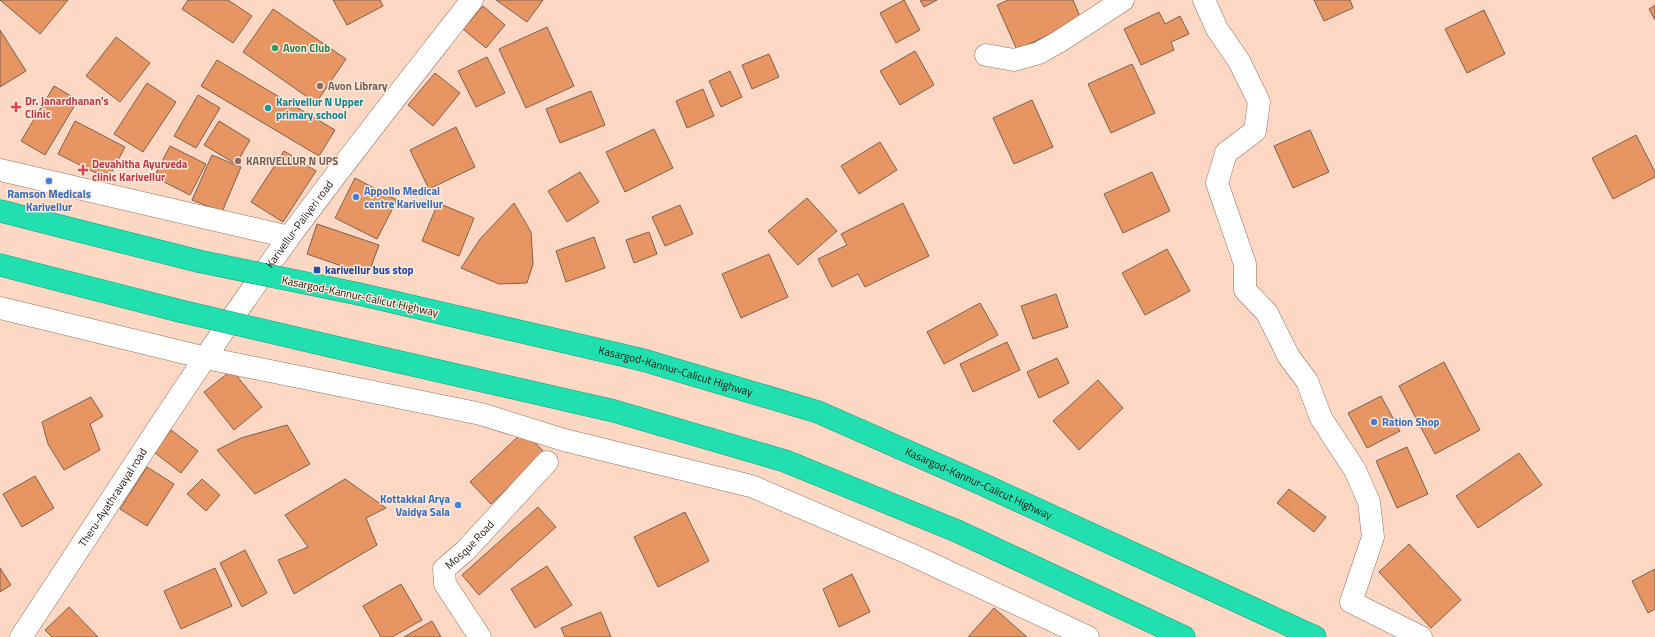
<svg xmlns="http://www.w3.org/2000/svg" width="1655" height="637" viewBox="0 0 1655 637" font-family="'Titillium Web',sans-serif">
	<style>
		.building { fill: #e79563; stroke: #7e604e }
		.lines { fill: none; stroke-linecap: round; stroke-linejoin: round }
		.minor-casing { stroke: #90715e; stroke-width: 23 }
		.highway-casing { stroke: #219877; stroke-width: 23 }
		.minor { stroke: #fff; stroke-width: 22 }
		.highway { stroke: #21dfaf; stroke-width: 22 }
		.highway-bridge-casing { stroke: #219877; stroke-width: 23; stroke-linecap: butt }
		.highway-bridge { stroke: #21dfaf; stroke-width: 22 }
		.leisure-dot { fill: #2e9e5b; stroke: #fee9dc; stroke-width: 1.5 }
		.education-dot { fill: #8d6e63; stroke: #fee9dc; stroke-width: 1.5 }
		.health-dot { fill: #e0444e; stroke: #fee9dc; stroke-width: 1.5 }
		.culture-dot { fill: #0f9aa8; stroke: #fee9dc; stroke-width: 1.5 }
		.shop-dot { fill: #3f7fe0; stroke: #fee9dc; stroke-width: 1.5 }
		.transit-dot { fill: #1a4fb4; stroke: #fee9dc; stroke-width: 1.5 }
		.labels { text-anchor: middle; dominant-baseline: central; stroke-width: 3; stroke-linejoin: round; paint-order: stroke }
		.leisure-label { font-size: 11px; font-weight: bold; fill: #27864d; stroke: #fee9dc; text-anchor: start }
		.education-label { font-size: 11px; font-weight: bold; fill: #785e54; stroke: #fee9dc; text-anchor: start }
		.health-label { font-size: 11px; font-weight: bold; fill: #be3a42; stroke: #fee9dc; text-anchor: start }
		.culture-label { font-size: 11px; font-weight: bold; fill: #0d838f; stroke: #fee9dc; text-anchor: start }
		.shop-label { font-size: 11px; font-weight: bold; fill: #366cbe; stroke: #fee9dc; text-anchor: start }
		.street-label { font-size: 11px; fill: #21150e; stroke: #fee9dc }
		.transit-label { font-size: 11px; font-weight: bold; fill: #164399; stroke: #fee9dc; text-anchor: start }
	</style>
	<rect width="100%" height="100%" fill="#fcd8c4"/>
	<!-- building -->
	<path class="building" d="M0 0H68L40 34Z
		M188 0H228L252 16 233 43 182 9Z
		M333 0H380L383 6 347 25Z
		M496 0H543L527 22Z
		M904 0 920 30 896 43 880 13Z
		M920 0H937L924 7Z
		M1008 0H1073L1081 19 1017 50 997 5Z
		M1314 0H1350L1353 8 1324 21Z
		M1655 5V20L1649 9Z
		M483 6 505 25 486 48 463 29Z
		M273 9 346 59 316 103 243 52Z
		M1484 10 1505 54 1467 73 1445 29Z
		M1159 12 1165 24 1180 16 1189 34 1171 42 1174 50 1141 65 1124 29Z
		M547 27 574 86 526 108 499 49Z
		M0 30 26 71 0 87Z
		M116 37 150 63 120 102 86 76Z
		M915 51 934 85 900 105 880 71Z
		M769 54 779 77 752 89 742 65Z
		M487 57 505 93 476 107 458 71Z
		M217 60 335 130 319 156 201 86Z
		M1132 64 1155 113 1111 133 1088 84Z
		M730 71 742 97 721 107 709 81Z
		M435 73 460 93 433 126 408 105Z
		M147 83 176 102 143 152 114 134Z
		M54 86 78 100 45 155 21 141Z
		M703 89 714 116 687 128 676 101Z
		M591 91 605 125 560 143 546 109Z
		M198 95 220 108 196 148 174 136Z
		M1032 100 1053 147 1014 164 993 118Z
		M75 121 125 147 108 179 58 154Z
		M219 121 250 140 236 164 204 145Z
		M456 127 475 167 429 189 410 150Z
		M654 129 673 168 625 192 606 152Z
		M1310 130 1329 172 1293 188 1274 146Z
		M1636 135 1655 172V177L1613 199 1592 158Z
		M880 142 897 170 859 194 841 166Z
		M170 146 206 164 190 195 154 177Z
		M284 151 316 171 283 222 251 202Z
		M212 155 241 167 222 212 192 200Z
		M580 172 599 202 567 222 548 191Z
		M1152 172 1170 211 1123 233 1104 194Z
		M355 178 397 200 377 239 335 218Z
		M807 198 837 231 798 265 768 231Z
		M438 203 474 218 459 256 422 241Z
		M514 203 531 232 533 264 527 283 499 284 461 268 480 239Z
		M903 203 929 256 865 287 858 274 832 287 818 259 847 245 841 234Z
		M680 205 693 234 665 246 652 217Z
		M317 224 379 245 368 275 307 254Z
		M649 232 657 254 634 263 626 240Z
		M594 237 605 268 566 282 556 251Z
		M1167 249 1190 291 1145 315 1122 273Z
		M769 254 788 297 741 318 722 274Z
		M1056 294 1068 327 1033 339 1021 306Z
		M980 303 998 335 944 364 927 332Z
		M1007 342 1020 370 973 392 960 364Z
		M1057 358 1069 383 1039 398 1027 372Z
		M1444 362 1480 430 1435 454 1399 386Z
		M232 370 262 407 234 430 204 392Z
		M1098 380 1123 408 1079 450 1053 421Z
		M1381 396 1400 431 1367 448 1348 413Z
		M91 397 103 416 90 424 100 450 64 470 48 444 42 422Z
		M287 425 310 464 255 494 217 450 241 438Z
		M171 430 198 451 181 473 154 452Z
		M524 431 545 453 491 504 470 482Z
		M1407 447 1428 494 1397 508 1376 461Z
		M1519 453 1542 485 1478 528 1456 496Z
		M147 467 174 484 147 526 120 509Z
		M35 476 54 508 22 527 3 494Z
		M202 479 220 495 206 511 187 494Z
		M345 479 386 508 366 518 377 545 294 594 278 560 308 547 285 515Z
		M1289 489 1326 517 1314 532 1277 503Z
		M538 507 556 527 479 595 462 575Z
		M685 512 709 561 658 587 634 537Z
		M1409 544 1461 600 1431 628 1379 572Z
		M245 550 267 593 242 607 220 563Z
		M547 566 572 605 535 628 511 589Z
		M0 568 11 585 0 592Z
		M215 568 232 606 181 629 164 591Z
		M1655 569V609L1648 613 1632 581Z
		M852 574 870 612 839 627 823 589Z
		M401 584 422 620 392 637H381L363 606Z
		M69 607 98 637H52L45 630Z
		M994 608 1027 637H968Z
		M601 612 611 637H565L561 628Z
		M432 621 441 637H404Z"/>
	<g class="lines">
		<!-- minor casing -->
		<g class="minor-casing">
			<g id="minor">
				<path d="M1204 0 1217 29 1239 61 1259 102 1255 131 1226 153 1217 183 1245 264V290L1267 313 1289 357 1307 381 1321 418 1355 470 1369 502 1373 537 1351 602 1421 637"/>
				<path d="M986 55 1014 60 1039 53 1060 41 1123 0"/>
				<path d="M0 170 289 237"/>
				<path d="M0 308 206 358 481 414 564 440 751 486 910 554 1088 637"/>
				<path id="s1" d="M21 637C110 503 196 366 290 236 349 156 411 78 472 0"/>
				<path id="s2" d="M480 637 445 584 444 569 465 551 547 462"/>
			</g>
		</g>
		<!-- highway casing -->
		<g class="highway-casing">
			<g id="highway">
				<path d="M0 211 198 261"/>
				<path d="M0 265 180 311"/>
				<path id="s3" d="M359 294 643 360 818 412 984 485 1315 637"/>
				<path d="M356 352 614 411 785 461 957 531 1184 637"/>
			</g>
		</g>
		<!-- minor -->
		<use href="#minor" class="minor"/>
		<!-- highway -->
		<use href="#highway" class="highway"/>
		<!-- highway-bridge casing -->
		<g class="highway-bridge-casing">
			<path id="highway-bridge" d="M198 261 359 294
				M180 311 356 352"/>
		</g>
		<!-- highway-bridge -->
		<use href="#highway-bridge" class="highway-bridge"/>
	</g>
	<!-- markers -->
	<circle class="leisure-dot" cx="275" cy="48" r="4"/>
	<g class="education-dot">
		<circle cx="320" cy="86" r="4"/>
		<circle cx="238" cy="161" r="4"/>
	</g>
	<g class="health-dot">
		<path d="M14 101h4v4h4v4h-4v4h-4v-4h-4v-4h4z"/>
		<path d="M81 164h4v4h4v4h-4v4h-4v-4h-4v-4h4z"/>
	</g>
	<circle class="culture-dot" cx="268" cy="108" r="4"/>
	<g class="shop-dot">
		<circle cx="49" cy="181" r="4"/>
		<circle cx="356" cy="197" r="4"/>
		<circle cx="1374" cy="422" r="4"/>
		<circle cx="458" cy="505" r="4"/>
	</g>
	<rect class="transit-dot" x="313" y="266" width="8" height="8" rx="2"/>
	<g class="labels">
		<!-- leisure labels -->
		<g class="leisure-label">
			<text x="283" y="48">Avon Club</text>
		</g>
		<!-- education labels -->
		<g class="education-label">
			<text x="328" y="86">Avon Library</text>
			<text x="246" y="161">KARIVELLUR N UPS</text>
		</g>
		<!-- health labels -->
		<g class="health-label">
			<text x="25" y="101">Dr. Janardhanan's<tspan x="25" dy="13">Clinic</tspan></text>
			<text x="92" y="164">Devahitha Ayurveda<tspan x="92" dy="13">clinic Karivellur</tspan></text>
		</g>
		<!-- culture labels -->
		<g class="culture-label">
			<text x="276" y="102">Karivellur N Upper<tspan x="276" dy="13">primary school</tspan></text>
		</g>
		<!-- shop labels -->
		<g class="shop-label">
			<text x="364" y="191">Appollo Medical<tspan x="364" dy="13">centre Karivellur</tspan></text>
			<text x="49" y="194" text-anchor="middle">Ramson Medicals<tspan x="49" dy="13">Karivellur</tspan></text>
			<text x="1382" y="422">Ration Shop</text>
			<text x="450" y="499" text-anchor="end">Kottakkal Arya<tspan x="450" dy="13">Vaidya Sala</tspan></text>
		</g>
		<!-- street labels -->
		<g class="street-label">
			<text stroke="none"><textPath href="#s1" startOffset="498">Karivellur-Paliyeri road</textPath></text>
			<text transform="translate(360 296) rotate(12)">Kasargod-Kannur-Calicut Highway</text>
			<text stroke="none"><textPath href="#s3" startOffset="326">Kasargod-Kannur-Calicut Highway</textPath></text>
			<text stroke="none"><textPath href="#s3" startOffset="650">Kasargod-Kannur-Calicut Highway</textPath></text>
			<text stroke="none"><textPath href="#s1" startOffset="167">Theru-Ayathravayal road</textPath></text>
			<text stroke="none"><textPath href="#s2" startOffset="114">Mosque Road</textPath></text>
		</g>
		<!-- transit labels -->
		<g class="transit-label">
			<text x="325" y="270">karivellur bus stop</text>
		</g>
	</g>
</svg>
